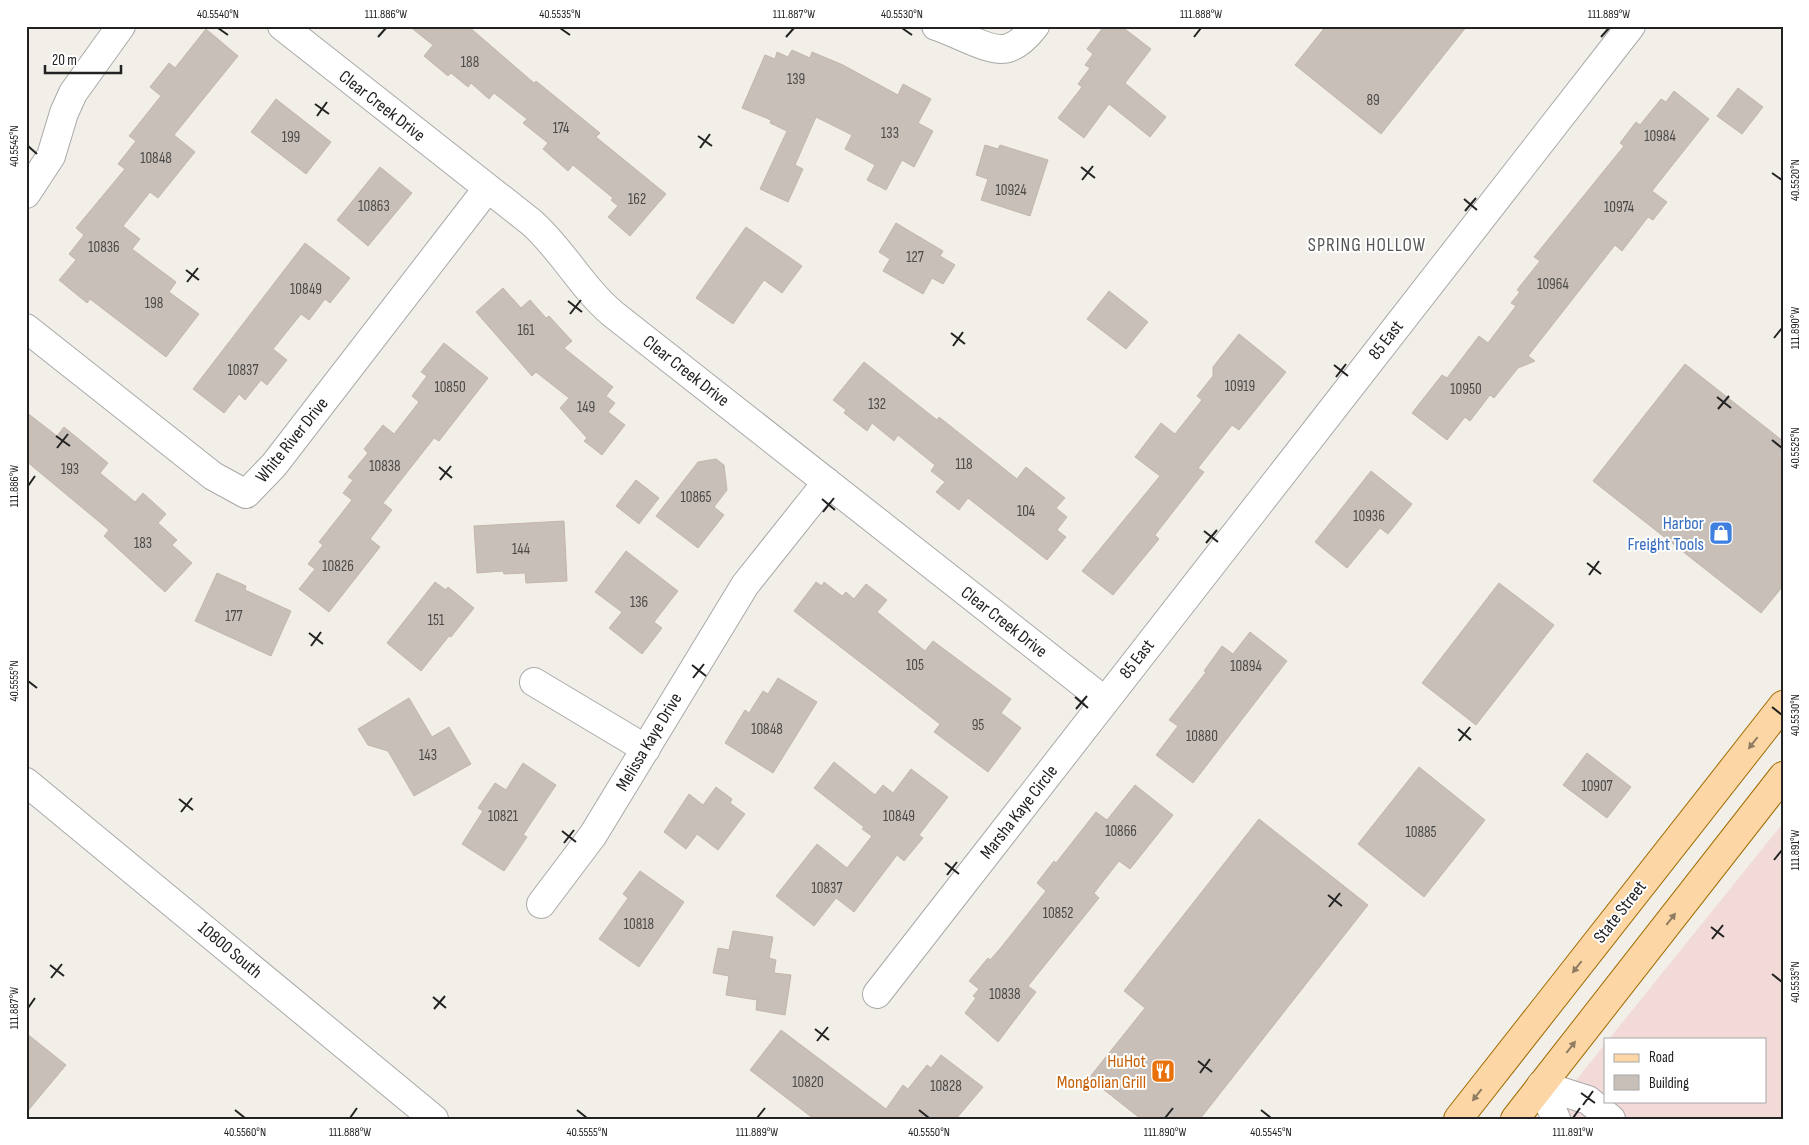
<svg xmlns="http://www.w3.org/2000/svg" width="1809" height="1145" viewBox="0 0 1809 1145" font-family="'Sofia Sans Condensed',sans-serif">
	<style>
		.commercial { fill: #f2dad9 }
		.building { fill: #c7bfb8; stroke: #c4b6ab }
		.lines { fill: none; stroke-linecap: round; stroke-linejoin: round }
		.street-casing { stroke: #a9a9a9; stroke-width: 30 }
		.primary-casing { stroke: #a06b00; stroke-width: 30 }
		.street { stroke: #fff; stroke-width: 28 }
		.primary { stroke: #fcd6a4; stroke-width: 28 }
		.oneway { fill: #8f7c63 }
		.ticks { fill: none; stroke: #222; stroke-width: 2 }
		.labels { text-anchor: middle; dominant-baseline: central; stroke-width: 4; stroke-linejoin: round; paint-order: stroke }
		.number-label { font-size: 15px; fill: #4b4948 }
		.street-label { font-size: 18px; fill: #222; stroke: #fff }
		.shop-label { font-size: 18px; fill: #366cbe; stroke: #fff; text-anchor: end }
		.food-label { font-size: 18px; fill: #c56008; stroke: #fff; text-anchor: end }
		.neighbourhood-label { font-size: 19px; letter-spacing: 1px; fill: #555; stroke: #fff }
		.neatline { fill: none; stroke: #222; stroke-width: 2 }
		.ticks-label { font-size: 12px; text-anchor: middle; fill: #222 }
	</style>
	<rect width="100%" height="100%" fill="#f2efe9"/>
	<!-- commercial -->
	<path class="commercial" d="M1783 823V1119H1545L1605 1044V1101H1765V1039H1609Z"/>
	<!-- building -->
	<path class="building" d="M409 26H468L534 83 536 81 600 133 596 137 666 194 630 236 608 217 618 206 611 200 613 198 573 165 568 171 543 149 548 143 523 123 527 119 494 93 489 99 471 83 468 87 451 73 448 76 424 56 433 45Z
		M1104 26H1121L1151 49 1125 83 1166 117 1150 137 1109 104 1084 138 1058 118 1082 87 1078 84 1090 68 1085 65 1093 54 1087 49Z
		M1326 26H1467L1381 134 1295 65Z
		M206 29 238 56 174 135 195 152 158 198 150 192 123 226 140 239 132 249 176 282 169 292 199 314 166 357 90 299 87 303 59 280 76 260 69 254 84 235 76 228 125 169 118 164 136 141 129 136 161 96 150 87 169 63 175 68Z
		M792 50 810 58 812 52 843 65 898 95 903 84 931 99 918 123 933 131 914 167 902 160 886 190 867 180 875 165 845 149 852 135 816 117 795 165 803 169 788 202 760 189 787 131 770 123 771 120 742 108 765 55 775 59 777 52 788 57Z
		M1738 88 1763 107 1742 134 1717 116Z
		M1674 91 1709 119 1652 191 1667 202 1653 220 1648 217 1622 251 1615 245 1528 356 1535 361 1518 368 1494 398 1490 395 1470 421 1465 417 1447 440 1412 413 1442 375 1447 378 1479 336 1488 343 1516 306 1511 303 1520 292 1517 290 1540 261 1534 257 1624 146 1620 143 1636 122 1640 125 1661 99 1666 102Z
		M276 99 331 142 306 174 251 132Z
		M985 145 998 149 1000 145 1048 160 1030 216 981 200 988 179 976 175Z
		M380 167 412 193 368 246 337 220Z
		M896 223 943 251 940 256 955 265 943 284 932 278 923 294 883 271 890 259 879 252Z
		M746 227 802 266 782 293 764 280 733 324 696 298Z
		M305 243 350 278 330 303 325 299 309 320 301 314 273 349 287 360 267 385 261 380 245 400 239 394 224 413 193 389Z
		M503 288 521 308 530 300 546 318 549 316 572 341 564 348 613 387 606 396 615 403 608 412 625 425 602 455 584 441 587 438 560 408 569 398 536 372 532 376 476 312Z
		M1109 291 1148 322 1126 349 1087 319Z
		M1239 334 1286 372 1239 430 1232 425 1198 468 1204 472 1155 535 1159 539 1113 595 1082 571 1160 476 1135 457 1161 423 1175 434 1202 400 1197 396 1213 376V367Z
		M444 343 488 378 439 441 434 438 383 503 392 510 370 539 380 547 329 612 299 589 315 569 308 564 323 545 319 542 352 500 343 493 353 480 348 477 368 453 364 449 383 425 394 434 419 402 412 396 427 376 421 372Z
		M864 362 937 420 939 417 1017 479 1026 467 1065 498 1056 508 1067 517 1057 530 1066 537 1047 560 968 498 959 510 936 492 945 482 931 471 935 465 898 435 894 441 872 423 867 431 844 413 846 410 833 400Z
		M1685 364 1783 441V586L1761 613 1593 481Z
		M26 412 57 436 64 427 108 463 100 473 135 502 143 493 166 514 158 523 177 540 172 545 192 563 165 592 104 536 109 530 26 461Z
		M716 459 724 465 727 490 714 507 724 515 698 548 656 516 698 462Z
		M1371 471 1412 504 1388 534 1380 528 1347 568 1315 542Z
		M636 480 659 498 639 524 616 506Z
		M564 521 567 581 526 583 525 573 504 574 503 571 477 573 474 526Z
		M626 551 678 591 654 622 662 628 642 654 609 628 622 612 595 592Z
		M217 573 246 586 245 590 291 611 271 656 195 621Z
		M435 582 446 590 448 587 474 608 451 637 449 636 421 671 387 643Z
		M816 582 822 586 824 582 842 596 846 592 854 599 866 584 887 600 877 612 925 651 933 641 1011 699 1001 713 1021 728 988 772 934 732 940 724 794 611Z
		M1499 583 1554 625 1476 725 1422 683Z
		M1250 632 1287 661 1193 783 1156 755 1178 726 1169 720 1206 672 1204 671 1222 646 1233 654Z
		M778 678 817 702 773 773 725 743 745 710 749 713 763 691 768 694Z
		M409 698 432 737 449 727 471 764 414 796 388 751 368 745 358 729Z
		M1587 753 1631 787 1607 818 1563 785Z
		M834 762 875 795 883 785 893 793 911 769 948 797 919 835 923 838 904 861 897 855 854 912 836 898 814 926 776 896 817 844 847 868 872 836 862 829 864 827 814 788Z
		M523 763 556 785 523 835 527 837 504 871 462 844 483 811 478 808 495 783 506 790Z
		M1419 767 1485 820 1424 897 1358 844Z
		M1135 785 1173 815 1130 869 1119 861 1094 893 1099 898 1028 986 1036 992 998 1042 965 1013 976 998 973 996 979 989 969 981 988 958 990 960 999 950 1046 891 1037 883 1054 861 1056 863 1096 812 1107 820Z
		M716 787 732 799 730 803 745 814 718 850 697 834 686 849 664 832 689 794 703 805Z
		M1259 819 1368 905 1200 1119H1141L1089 1078 1145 1008 1124 991Z
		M640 871 684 902 639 967 599 939 628 898 623 894Z
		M733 931 773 937 769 958 776 960 774 973 791 975 785 1015 756 1010 757 1000 726 995 729 976 713 973 718 948 729 950Z
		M781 1030 886 1109 903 1085 908 1089 927 1065 931 1068 941 1055 983 1087 956 1119H814L750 1070Z
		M26 1033 66 1065 26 1113Z"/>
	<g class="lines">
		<!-- street casing -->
		<g class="street-casing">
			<path id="street" d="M282 26 531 222C562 249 581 287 613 314L1105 701
				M936 26C954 31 991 54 1008 48 1019 45 1028 35 1035 26
				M26 194 51 156 64 113 73 93 121 26
				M26 328 213 476 246 494 274 465 487 189
				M534 682 646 749
				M26 782 434 1119
				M541 904 593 835 745 585 827 482
				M877 994 1631 26
				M1541 1085 1588 1100 1611 1119
				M1541 1085 1556 1119"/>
		</g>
		<!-- primary casing -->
		<g class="primary-casing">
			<path id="primary" d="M1458 1119 1783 705
				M1515 1119 1783 776"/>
		</g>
		<!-- street -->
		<use href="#street" class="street"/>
		<!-- primary -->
		<use href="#primary" class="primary"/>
	</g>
	<!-- one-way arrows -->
	<defs><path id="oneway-solid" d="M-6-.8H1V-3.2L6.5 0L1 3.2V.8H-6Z" transform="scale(1.25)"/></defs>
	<g class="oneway">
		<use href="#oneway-solid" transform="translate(1753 743) rotate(128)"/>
		<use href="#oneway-solid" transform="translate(1671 919) rotate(-52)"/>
		<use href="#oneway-solid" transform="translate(1577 967) rotate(128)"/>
		<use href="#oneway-solid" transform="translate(1571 1047) rotate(-52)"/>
		<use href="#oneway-solid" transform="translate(1477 1095) rotate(128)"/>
	</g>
	<!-- ticks -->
	<path class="ticks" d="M218 28 228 35M560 28 570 35M902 28 912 35M378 37 386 28M786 37 794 28M1194 37 1201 28M1601 37 1609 28M315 104 329 114M317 116 327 102M698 136 712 146M28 146 37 154M700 148 710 134M1081 167 1095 178M1772 173 1782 180M1082 180 1093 166M1464 199 1477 210M1465 211 1476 198M186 270 199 280M187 282 198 268M568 301 582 312M570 314 581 300M951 333 965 344M1774 338 1782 328M953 346 963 332M1334 365 1348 376M1336 377 1346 364M1717 397 1731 408M1718 409 1729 396M56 436 70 446M1772 440 1782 448M57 448 68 434M439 467 452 478M440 480 451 466M28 486 35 476M822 499 835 510M823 512 834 498M1204 531 1218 542M1206 543 1217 530M1587 563 1601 574M1589 575 1599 561M309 633 323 644M311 646 321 632M692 665 706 676M693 678 704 664M28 681 37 688M1075 697 1088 708M1772 707 1782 715M1076 709 1087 696M1458 729 1471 740M1459 741 1470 727M179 799 193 810M181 812 192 798M562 831 576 842M564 843 574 830M1774 860 1782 850M945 863 959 874M947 875 957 862M1328 895 1342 906M1329 907 1340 893M1711 927 1724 937M1712 939 1723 925M50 965 64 976M1772 974 1782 982M51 978 62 964M433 997 446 1008M28 1008 35 998M434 1009 445 996M815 1029 829 1040M817 1041 828 1027M1198 1061 1212 1072M1200 1073 1210 1059M1581 1093 1595 1103M1583 1105 1593 1091M235 1110 245 1118M577 1110 587 1118M919 1110 929 1118M1261 1110 1271 1118M350 1118 357 1108M757 1118 765 1108M1165 1118 1173 1108M1573 1118 1580 1108"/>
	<!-- icons -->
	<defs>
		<g id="shop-square" transform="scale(1.25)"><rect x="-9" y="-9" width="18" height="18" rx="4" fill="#3f7fe0" stroke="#fff"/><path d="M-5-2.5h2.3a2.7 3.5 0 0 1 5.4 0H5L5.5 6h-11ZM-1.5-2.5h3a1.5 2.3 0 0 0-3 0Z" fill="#fff"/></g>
		<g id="restaurant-square" transform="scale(1.25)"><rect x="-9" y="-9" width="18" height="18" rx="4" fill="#e8710a" stroke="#fff"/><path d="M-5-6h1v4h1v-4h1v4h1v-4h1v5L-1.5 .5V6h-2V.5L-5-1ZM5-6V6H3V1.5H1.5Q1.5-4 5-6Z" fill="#fff"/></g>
	</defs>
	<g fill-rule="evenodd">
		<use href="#shop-square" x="1721" y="533"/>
		<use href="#restaurant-square" x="1163" y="1071"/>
	</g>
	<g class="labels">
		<!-- number labels -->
		<g class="number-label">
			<text x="470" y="62">188</text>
			<text x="796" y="79">139</text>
			<text x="1373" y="100">89</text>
			<text x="561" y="128">174</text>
			<text x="890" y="133">133</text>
			<text x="1660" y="136">10984</text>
			<text x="291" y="137">199</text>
			<text x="156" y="158">10848</text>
			<text x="1011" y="190">10924</text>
			<text x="637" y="199">162</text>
			<text x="374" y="206">10863</text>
			<text x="1619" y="207">10974</text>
			<text x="104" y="247">10836</text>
			<text x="915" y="257">127</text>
			<text x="1553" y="284">10964</text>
			<text x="306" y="289">10849</text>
			<text x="154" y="303">198</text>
			<text x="526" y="330">161</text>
			<text x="243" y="370">10837</text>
			<text x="1240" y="386">10919</text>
			<text x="450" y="387">10850</text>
			<text x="1466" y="389">10950</text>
			<text x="877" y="404">132</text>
			<text x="586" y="407">149</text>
			<text x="964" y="464">118</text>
			<text x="385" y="466">10838</text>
			<text x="70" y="469">193</text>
			<text x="696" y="497">10865</text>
			<text x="1026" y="511">104</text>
			<text x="1369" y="516">10936</text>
			<text x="143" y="543">183</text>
			<text x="521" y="549">144</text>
			<text x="338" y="566">10826</text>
			<text x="639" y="602">136</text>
			<text x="234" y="616">177</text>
			<text x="436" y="620">151</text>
			<text x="915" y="665">105</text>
			<text x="1246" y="666">10894</text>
			<text x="978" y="725">95</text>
			<text x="767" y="729">10848</text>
			<text x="1202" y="736">10880</text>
			<text x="428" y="755">143</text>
			<text x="1597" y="786">10907</text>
			<text x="503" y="816">10821</text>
			<text x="899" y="816">10849</text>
			<text x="1121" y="831">10866</text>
			<text x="1421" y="832">10885</text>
			<text x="827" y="888">10837</text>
			<text x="1058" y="913">10852</text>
			<text x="639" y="924">10818</text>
			<text x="1005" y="994">10838</text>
			<text x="808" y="1082">10820</text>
			<text x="946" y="1086">10828</text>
		</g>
		<!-- street labels -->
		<g class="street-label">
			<text transform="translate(382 106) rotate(38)">Clear Creek Drive</text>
			<text transform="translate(1386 340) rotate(-52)">85 East</text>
			<text transform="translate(686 371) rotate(38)">Clear Creek Drive</text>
			<text transform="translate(292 440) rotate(-51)">White River Drive</text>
			<text transform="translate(1004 622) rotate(38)">Clear Creek Drive</text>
			<text transform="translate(1137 659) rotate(-52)">85 East</text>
			<text transform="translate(649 742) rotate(-59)">Melissa Kaye Drive</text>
			<text transform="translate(1019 812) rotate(-52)">Marsha Kaye Circle</text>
			<text transform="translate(1620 912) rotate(-52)">State Street</text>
			<text transform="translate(230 950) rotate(40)">10800 South</text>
		</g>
		<!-- shop labels -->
		<g class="shop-label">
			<text x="1704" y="523">Harbor<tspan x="1704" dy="21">Freight Tools</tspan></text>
		</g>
		<!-- food labels -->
		<g class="food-label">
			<text x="1146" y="1061">HuHot<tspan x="1146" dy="21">Mongolian Grill</tspan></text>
		</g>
		<!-- neighbourhood labels -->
		<g class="neighbourhood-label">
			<text x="1367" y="245">SPRING HOLLOW</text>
		</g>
	</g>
	<!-- border -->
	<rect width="1809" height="1145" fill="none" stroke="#ffffff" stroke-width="55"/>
	<!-- legend -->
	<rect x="1604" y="1038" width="162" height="65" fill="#ffffff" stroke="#a7a7a7"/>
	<rect x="1614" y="1054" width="25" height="8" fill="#fcd6a4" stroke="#a7a7a7"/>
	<text x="1649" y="1062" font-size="15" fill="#222222">Road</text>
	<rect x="1614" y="1075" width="25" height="15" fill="#c7bfb8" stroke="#a7a7a7"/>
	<text x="1649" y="1088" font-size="15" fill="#222222">Building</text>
	<!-- scale -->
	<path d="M45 65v8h76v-8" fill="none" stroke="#222222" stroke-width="2.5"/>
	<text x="52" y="65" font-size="15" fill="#222222" stroke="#ffffff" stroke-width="4" paint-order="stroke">20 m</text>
	<rect x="28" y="28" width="1754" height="1090" class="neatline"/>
	<g class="ticks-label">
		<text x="218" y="18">40.5540°N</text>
		<text x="386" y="18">111.886°W</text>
		<text x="560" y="18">40.5535°N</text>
		<text x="794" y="18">111.887°W</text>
		<text x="902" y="18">40.5530°N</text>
		<text x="1201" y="18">111.888°W</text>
		<text x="1609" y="18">111.889°W</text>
		<text transform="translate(14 146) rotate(-90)" y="4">40.5545°N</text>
		<text transform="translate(1795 180) rotate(-90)" y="4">40.5520°N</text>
		<text transform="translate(1795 328) rotate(-90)" y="4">111.890°W</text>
		<text transform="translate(1795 448) rotate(-90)" y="4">40.5525°N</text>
		<text transform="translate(14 486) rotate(-90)" y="4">111.886°W</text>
		<text transform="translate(14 681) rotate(-90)" y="4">40.5555°N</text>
		<text transform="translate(1795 715) rotate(-90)" y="4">40.5530°N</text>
		<text transform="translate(1795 850) rotate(-90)" y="4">111.891°W</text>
		<text transform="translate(1795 982) rotate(-90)" y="4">40.5535°N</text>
		<text transform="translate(14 1008) rotate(-90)" y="4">111.887°W</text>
		<text x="245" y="1136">40.5560°N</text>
		<text x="350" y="1136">111.888°W</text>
		<text x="587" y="1136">40.5555°N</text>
		<text x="757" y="1136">111.889°W</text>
		<text x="929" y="1136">40.5550°N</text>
		<text x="1165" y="1136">111.890°W</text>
		<text x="1271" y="1136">40.5545°N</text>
		<text x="1573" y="1136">111.891°W</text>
	</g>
</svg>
